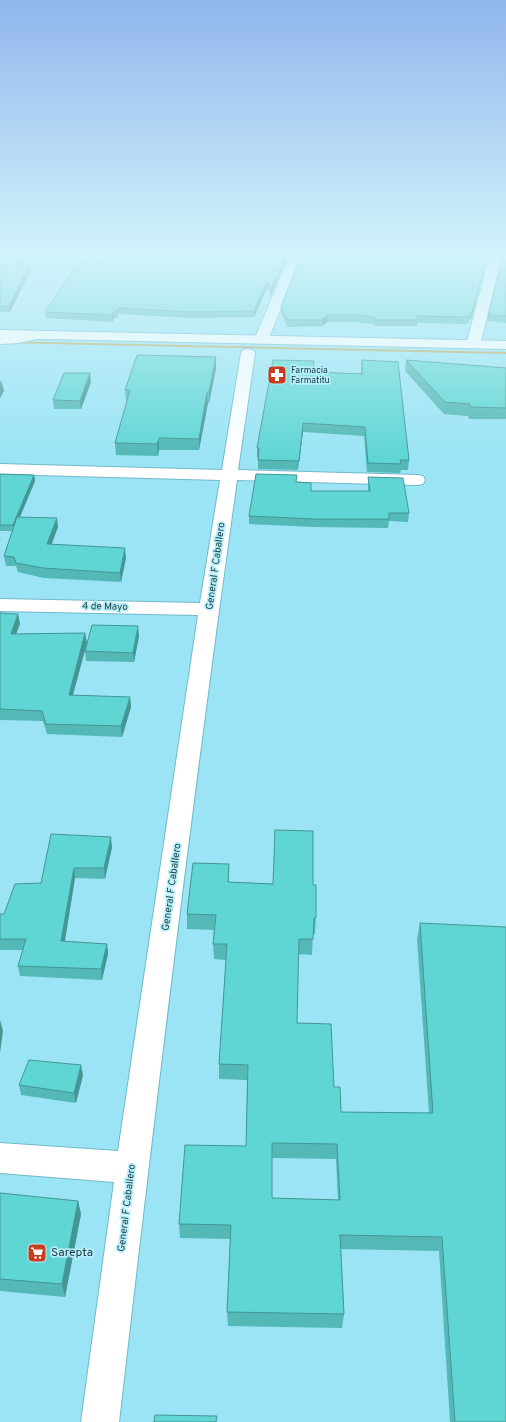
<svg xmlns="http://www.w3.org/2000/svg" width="506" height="1422" viewBox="0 0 506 1422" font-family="Overpass,sans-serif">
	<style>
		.green { fill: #bea85d }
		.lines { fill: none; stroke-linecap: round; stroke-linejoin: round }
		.street-casing { stroke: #71b9ca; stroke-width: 2 }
		.secondary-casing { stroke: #71b9ca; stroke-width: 2 }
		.highway-casing { stroke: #71b9ca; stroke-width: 2 }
		.street { fill: #fff; fill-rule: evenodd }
		.secondary { fill: #fff; fill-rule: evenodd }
		.highway { fill: #fff; fill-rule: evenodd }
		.wall { fill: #53b8b6; fill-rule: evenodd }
		.shaded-wall { fill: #439694 }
		.building { fill: #60d6d4; stroke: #439694; fill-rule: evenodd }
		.labels { text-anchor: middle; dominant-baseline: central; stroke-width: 3.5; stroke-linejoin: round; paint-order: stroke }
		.far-poi-label { font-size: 9px; fill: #1c3a41; stroke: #b6effc; text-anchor: start }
		.street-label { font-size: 10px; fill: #1c3a41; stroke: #b6effc }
		.near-poi-label { font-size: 12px; fill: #1c3a41; stroke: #b6effc; text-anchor: start }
	</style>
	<rect width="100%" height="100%" fill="#9be4f5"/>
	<!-- green -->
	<path class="green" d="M0 341 506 352V354L0 343Z"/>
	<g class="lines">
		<!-- street casing -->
		<g class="street-casing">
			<path id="street" d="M290 256H302L268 340 266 343H256L254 340Z
				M490 256H502L480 345 478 348H468L466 345Z
				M248 349 253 350 255 353 238 470 417 475 423 476 425 480 423 484 417 485 237 480C193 793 155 1108 119 1422H81L114 1182 0 1173V1143L118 1151 198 615 0 611V599L200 603 220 480 0 474V464L222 470 241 353 243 350Z"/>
		</g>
		<!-- secondary casing -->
		<g class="secondary-casing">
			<path id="secondary" d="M36 331 41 332 43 335 41 338 19 343 0 344V336L19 335Z"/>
		</g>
		<!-- highway casing -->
		<g class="highway-casing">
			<path id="highway" d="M0 330 506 341V349L0 338Z"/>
		</g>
		<!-- street -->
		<use href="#street" class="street"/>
		<!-- secondary -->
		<use href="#secondary" class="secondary"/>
		<!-- highway -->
		<use href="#highway" class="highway"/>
	</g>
	<!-- wall -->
	<path class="wall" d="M0 256 26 260 22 266 30 272 10 312H0Z
		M288 256 271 296 267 288 254 317 191 318 118 314 117 318H114L112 322 46 318 45 312 103 263Z
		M301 256H488L471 320H469L468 324 417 323V326H375L373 324 354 322H327L322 326 288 327 281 313V306Z
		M506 256V323L487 321 488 315Z
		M362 360 409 460 408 470H401L400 473 367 472 364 436 303 432 298 470 258 469V457H257V448L313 372 361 374Z
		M406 360 506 368V419H469L468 416 444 414 405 371Z
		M216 368 209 403H208L199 450H159L158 456 116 455 115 443 127 401H126L125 390Z
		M91 382 81 409H54L53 400Z
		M0 474 34 475 35 481 20 517 58 527 51 545 126 558 121 582 44 578 18 572 16 566H6L4 556 12 531H0Z
		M368 477 409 513 408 522 389 521 388 528 314 527 249 524V516L297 482 311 491H368Z
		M0 613 18 614 20 624 16 634 85 633 87 643 73 695 130 697 131 707 122 737 47 734 43 721 0 720Z
		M139 636 134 662 86 661 85 651Z
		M112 847 105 879 75 878 65 941 107 944 108 954 102 980 20 976 18 966 23 950H0V914H4L41 883Z
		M229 882 313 885 316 918 315 934H313L312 955 298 954 297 1023 334 1087 341 1112 429 1113 417 939 420 923 506 1422H450L439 1251 341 1249 344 1314 342 1328 228 1326 227 1312 230 1239 180 1238 179 1224 246 1146 247 1080 219 1079V1064L226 960 214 959 213 944 214 930 187 929V914ZM272 1158 336 1159 338 1200 272 1198Z
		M83 1075 76 1103 21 1095 19 1085Z
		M0 1193 78 1201 81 1214 65 1297 0 1291Z"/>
	<!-- shaded-wall -->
	<path class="shaded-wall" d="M24 256H25L26 260 19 272V266Z
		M286 256H288L271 296V289Z
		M488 256 471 320 472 313Z
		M29 266 30 272 10 312 9 306Z
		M267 281V288L254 317V311Z
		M118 308V314L117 318 116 312Z
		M114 312V318L112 322V315Z
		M327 315V322L322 326V320Z
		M216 357V368L209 403V392Z
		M90 373 91 382 81 409 80 401Z
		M2 383 4 391 0 398V387Z
		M207 392 208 403 199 450V439Z
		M303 423V432L298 470 299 461Z
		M159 438V450L158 456 157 444Z
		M34 475 35 481 14 531 13 525Z
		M57 518 58 527 48 554 47 544Z
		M125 548 126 558 121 582 120 573Z
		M18 614 20 624 12 644 11 634Z
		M138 626 139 636 134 662 133 653Z
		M85 633 87 643 70 705 69 695Z
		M130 697 131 707 122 737 121 726Z
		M111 837 112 847 105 879 104 868Z
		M229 864V880L228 898V882Z
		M74 868 75 878 63 952 61 941Z
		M107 944 108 954 102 980 101 969Z
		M0 1020 3 1031 0 1053Z
		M81 1065 83 1075 76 1103 74 1093Z
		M78 1201 81 1214 65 1297 62 1284Z"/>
	<!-- building -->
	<path class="building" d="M0 256H24L19 266H29L9 306H0Z
		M109 256H286L271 289 267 281 254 311 191 312 118 308 116 312H114L112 315 45 312 79 261 103 263Z
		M301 256H488L472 313H470L469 317 417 316 418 320H375L374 317 355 315H327L322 320H288L281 306Z
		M503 256H506V316L488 315Z
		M137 355 216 357 209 392H207L199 439 159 438 157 444 115 443 130 390H125Z
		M273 360 314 361 313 372 362 374V360L398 362 409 460H400L401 464 368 463 365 427 303 423 299 461 258 460 259 448H257Z
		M406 360 506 368V408L471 407 470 404 445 402Z
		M64 373H90L80 401 53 400Z
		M0 381 2 383 0 387Z
		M0 474 34 475 13 525H0Z
		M256 474 297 475 296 482 311 483V491H370L368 477 403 478 409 513H389V519H314L249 516Z
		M17 517 57 518 47 544 125 548 120 573 43 568 16 563 14 557 4 556Z
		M0 613 18 614 11 634 85 633 69 695 130 697 121 726 46 724 42 711 0 709Z
		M92 625 138 626 133 653 85 651Z
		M275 830 313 831V885H316V918H314L313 939H299L297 1023 331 1024 334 1087H340L341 1112 433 1113 420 923 506 927V1422H455L442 1237 340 1235 344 1314 227 1312 231 1225 179 1224 185 1145 246 1146 248 1065 219 1064 227 944H213L216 915 187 914 193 863 229 864 228 882 273 884ZM272 1143 337 1144 340 1200 272 1198Z
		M51 834 111 837 104 868H74L61 941 107 944 101 969 18 966 26 939H0V914H4L15 884 41 883Z
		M29 1060 81 1065 74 1093 19 1085Z
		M0 1193 78 1201 62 1284 0 1279Z
		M155 1415 217 1416 216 1422H154Z"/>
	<!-- sky -->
	<linearGradient id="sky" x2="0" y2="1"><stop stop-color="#90b6ed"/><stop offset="0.56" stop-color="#d2f3fa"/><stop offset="1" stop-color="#d2f3fa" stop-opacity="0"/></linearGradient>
	<rect width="506" height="455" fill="url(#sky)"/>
	<!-- icons -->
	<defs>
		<g id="pharmacy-square" transform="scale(1)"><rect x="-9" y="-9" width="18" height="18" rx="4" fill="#c83d1e" stroke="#b6effc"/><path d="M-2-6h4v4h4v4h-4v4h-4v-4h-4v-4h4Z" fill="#fff"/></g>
		<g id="supermarket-square" transform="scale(1)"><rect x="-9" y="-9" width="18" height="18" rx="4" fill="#c83d1e" stroke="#b6effc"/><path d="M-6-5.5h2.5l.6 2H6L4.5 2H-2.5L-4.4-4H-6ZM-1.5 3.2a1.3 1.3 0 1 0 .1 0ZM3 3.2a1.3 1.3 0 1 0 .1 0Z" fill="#fff"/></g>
	</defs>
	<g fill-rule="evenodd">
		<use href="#pharmacy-square" x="277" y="375"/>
		<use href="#supermarket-square" x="37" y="1253"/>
	</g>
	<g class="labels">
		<!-- far-poi labels -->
		<g class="far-poi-label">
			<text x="291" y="370">Farmacia<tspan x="291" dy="10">Farmatitu</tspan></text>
		</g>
		<!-- street labels -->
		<g class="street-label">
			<text transform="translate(216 566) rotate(-82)">General F Caballero</text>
			<text transform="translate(105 607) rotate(1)">4 de Mayo</text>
			<text transform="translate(172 887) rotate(-82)">General F Caballero</text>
			<text transform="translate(127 1208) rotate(-83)">General F Caballero</text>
		</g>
		<!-- near-poi labels -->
		<g class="near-poi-label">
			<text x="51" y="1253">Sarepta</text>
		</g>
	</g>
</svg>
